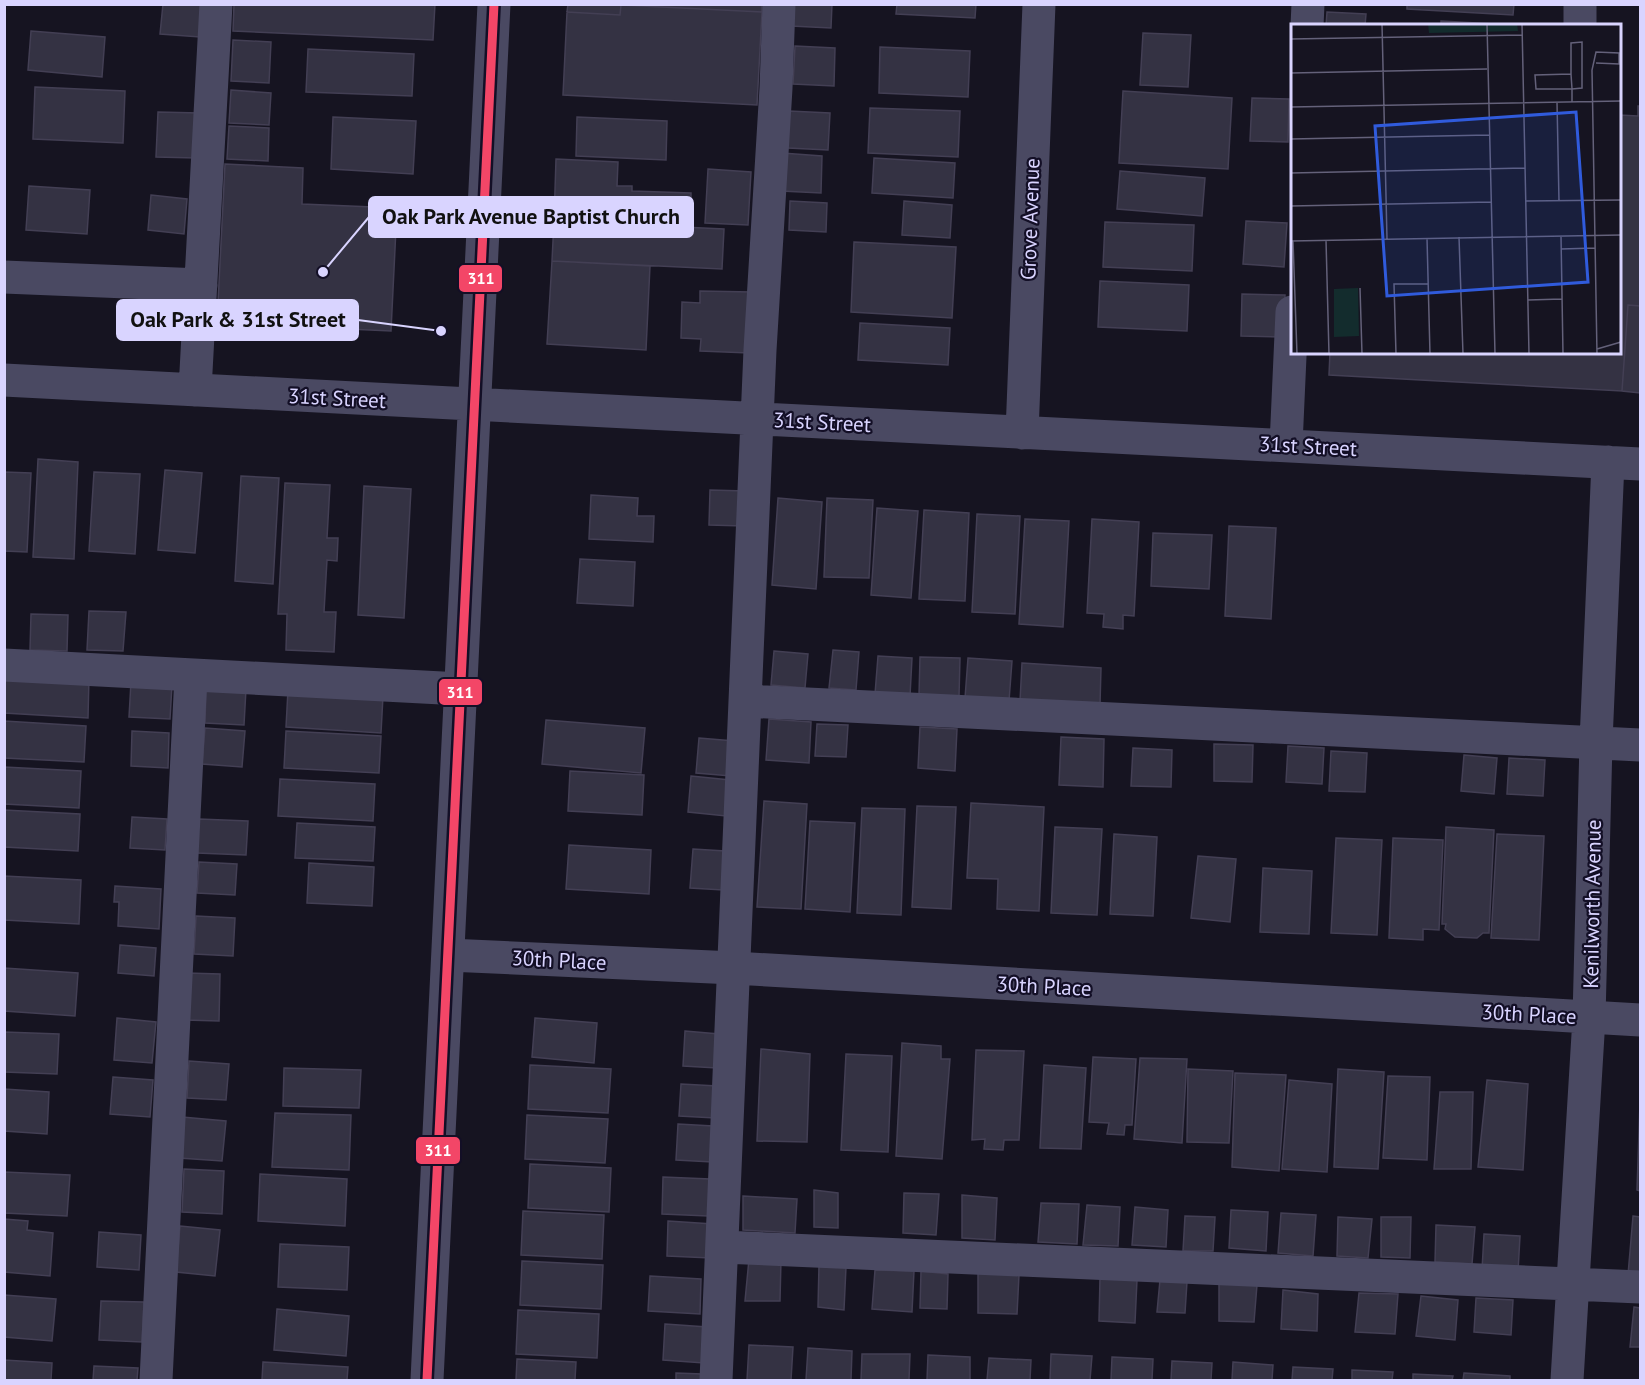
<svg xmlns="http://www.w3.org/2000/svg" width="1645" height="1385" viewBox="0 0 1645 1385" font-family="'PT Sans',sans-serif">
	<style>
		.building { fill: #343243; stroke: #433f54; stroke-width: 1.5 }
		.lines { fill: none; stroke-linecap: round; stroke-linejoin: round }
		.minor { stroke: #4a4962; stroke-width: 33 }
		.bus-1-casing { stroke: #130f26; stroke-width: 14 }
		.bus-1 { stroke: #f34667; stroke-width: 9 }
		.labels { text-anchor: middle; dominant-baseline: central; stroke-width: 4.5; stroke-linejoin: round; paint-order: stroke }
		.street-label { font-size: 21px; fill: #d9d4ff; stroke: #130f26 }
		.inset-road { fill: none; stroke: #64617a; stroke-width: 1.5 }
		.view { fill: #305bdc; fill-opacity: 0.15; stroke: #305bdc; stroke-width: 3 }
		.inset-edge { fill: none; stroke: #d9d4ff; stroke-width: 3 }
		.leader { fill: none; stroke: #d9d4ff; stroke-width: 2 }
		.callout-dot { fill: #d9d4ff; stroke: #130f26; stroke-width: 2 }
		.callout { fill: #d9d4ff; stroke: #d9d4ff; stroke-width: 2 }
		.callout-label { font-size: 22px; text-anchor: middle; font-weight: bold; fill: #111 }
		.line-badge { stroke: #130f26; stroke-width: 2 }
		.badge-label { font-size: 16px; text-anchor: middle; font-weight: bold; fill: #fff }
	</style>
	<rect width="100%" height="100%" fill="#161421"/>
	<!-- building -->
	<path class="building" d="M163 4H203L200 37 160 34Z
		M234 4H435L433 40 233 31Z
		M568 4H762V12L621 5 620 15 567 12Z
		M792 4H832L831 28 791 26Z
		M897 4H976L975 18 896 14Z
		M1407 4H1514L1513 15 1407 9Z
		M621 5 762 12 757 105 563 95 567 12 620 15Z
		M1327 12 1366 14 1365 26H1326Z
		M1441 21 1513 25V26H1441Z
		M31 31 105 37 102 77 28 70Z
		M1143 33 1191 35 1188 87 1140 85Z
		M233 40 271 42 269 83 231 81Z
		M795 46 835 48 834 86 793 84Z
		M880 47 970 51 968 97 879 93Z
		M308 49 414 54 412 96 306 92Z
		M35 87 125 91 123 143 33 139Z
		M231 90 271 93 269 125 229 123Z
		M1123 91 1232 98 1228 169 1119 163Z
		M1252 98 1289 99 1288 142 1250 141Z
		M1638 106H1640V306L1628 305 1622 391 1329 375 1330 352H1620V115L1638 116Z
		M870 108 960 111 958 157 868 153Z
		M789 111 830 113 828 150 788 148Z
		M158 112 199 113 196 158 156 157Z
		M333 117 416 121 413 174 331 169Z
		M577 117 667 121 666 160 576 156Z
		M229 126 269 128 268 161 227 159Z
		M782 153 822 156 821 193 781 191Z
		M874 158 955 163 953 198 872 193Z
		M556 159 618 162 617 186H632V191L691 193V219L666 218 665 221H649L648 226 554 221Z
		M225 164 303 168 302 204 397 208 391 331 217 323Z
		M708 169 751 172 748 225 705 223Z
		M1120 171 1205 178 1202 216 1117 209Z
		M29 186 90 190 87 234 26 230Z
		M151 195 187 199 184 234 148 230Z
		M790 201 827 203 826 232 789 230Z
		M904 201 952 205 950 238 902 235Z
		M554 221 724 229 722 269 552 261Z
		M1246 221 1287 223 1284 267 1243 264Z
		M1105 222 1194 225 1192 271 1103 267Z
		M854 242 956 247 952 318 851 312Z
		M552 261 650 266 646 350 547 344Z
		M1100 281 1189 285 1187 331 1098 327Z
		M700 291 752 292 749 353 700 351 701 339 681 338 682 302 700 303Z
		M1242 294 1285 295 1284 337 1241 336Z
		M1628 305 1640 306V393L1622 391Z
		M860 323 950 328 948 365 858 360Z
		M38 459 78 462 74 559 33 557Z
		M165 470 202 473 195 553 158 550Z
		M4 472 31 473 27 552 4 551Z
		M94 472 140 474 135 554 89 551Z
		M241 476 279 478 273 584 235 581Z
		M285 483 330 485 327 538H338L337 561 327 560 324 612H336L334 652 286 650 287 614H278Z
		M364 486 411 489 404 618 358 615Z
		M710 490 745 491 744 526 709 525Z
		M591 495 638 498 637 516H654L653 542 589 539Z
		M778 498 822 502 816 589 772 585Z
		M827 498 873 500 869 578 824 577Z
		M877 508 918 511 911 598 871 595Z
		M924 510 969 513 965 601 919 599Z
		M977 514 1020 516 1015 614 972 612Z
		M1025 519 1069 521 1063 627 1019 624Z
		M1092 519 1139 522 1134 616 1123 615V629L1103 627 1104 614 1087 613Z
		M1229 526 1276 528 1271 619 1225 616Z
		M1153 533 1212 535 1209 589 1151 586Z
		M580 559 635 562 633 606 577 603Z
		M89 611 126 612 123 651 87 650Z
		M31 614 68 615 67 651 30 650Z
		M833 650 859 652 856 690 829 688Z
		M774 651 808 654 805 688 771 685Z
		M878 656 912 658 910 696 875 694Z
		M920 657 960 658 959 697 919 695Z
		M968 658 1012 661 1009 701 965 698Z
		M1022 663 1101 668 1100 705 1020 701Z
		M4 673 89 678 88 718 4 713Z
		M131 682 172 685 170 719 129 717Z
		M206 688 246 689 244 725 205 723Z
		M288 690 383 696 381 733 286 727Z
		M769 719 811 722 809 763 766 760Z
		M546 720 645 728 641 773 542 764Z
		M4 721 86 726 84 762 4 758Z
		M817 724 848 725 846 757 815 756Z
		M920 727 957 729 955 771 918 768Z
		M205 728 245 731 242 767 202 764Z
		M132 731 169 733 168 768 131 766Z
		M286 731 381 736 379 773 284 768Z
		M1061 737 1104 739 1103 787 1059 785Z
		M699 738 734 741 731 776 696 773Z
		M1214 744 1253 745 1252 782 1214 781Z
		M1288 746 1324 748 1322 784 1286 782Z
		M1133 748 1172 750 1171 787 1131 786Z
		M1331 751 1367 753 1365 792 1329 791Z
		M1464 755 1497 758 1494 794 1461 791Z
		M1509 758 1545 760 1543 796 1507 794Z
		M4 767 81 771 79 808 4 804Z
		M570 771 644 775 642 815 568 811Z
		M691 776 730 780 726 816 688 812Z
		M280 779 375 784 373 821 278 816Z
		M764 801 807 804 801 909 757 907Z
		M971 803 1044 807 1039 911 997 909 998 879 967 878Z
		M917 806 956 807 951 909 912 907Z
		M862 808 905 809 901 915 857 913Z
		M4 810 80 814 78 851 4 847Z
		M132 817 167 819 165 850 130 848Z
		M199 819 248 821 246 855 197 853Z
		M810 821 855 823 850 912 805 909Z
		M297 823 375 827 373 861 295 858Z
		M1055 827 1102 829 1097 915 1051 913Z
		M1446 827 1494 830 1489 933H1483L1477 938 1455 937 1445 929 1446 924H1442Z
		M1114 834 1157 837 1153 916 1110 914Z
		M1497 834 1544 836 1539 940 1491 938Z
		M1336 838 1382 840 1377 935 1331 933Z
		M1393 838 1443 840 1439 930 1423 929V940L1389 938Z
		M569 845 651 850 649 894 566 889Z
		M693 849 725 851 723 890 690 888Z
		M1198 856 1236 859 1230 922 1191 918Z
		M199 862 237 864 235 895 197 893Z
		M309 863 374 867 372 906 307 903Z
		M1263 868 1312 871 1309 934 1260 932Z
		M4 876 81 880 79 924 4 920Z
		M115 886 161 889 159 929 118 926 119 902H114Z
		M196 916 235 918 233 956 194 954Z
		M120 945 156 948 154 976 118 973Z
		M4 968 78 973 75 1016 4 1011Z
		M187 973 220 974 219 1021 185 1020Z
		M117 1018 156 1022 152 1063 114 1060Z
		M535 1018 597 1023 594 1063 532 1057Z
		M685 1031 719 1034 717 1068 683 1066Z
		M4 1032 59 1034 57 1074 4 1072Z
		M902 1043 941 1046V1059H950L942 1159 896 1156Z
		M761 1049 810 1054 807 1142 757 1141Z
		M976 1050 1024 1051 1019 1140H1004L1003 1150 984 1149 985 1139 972 1140Z
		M846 1054 892 1056 888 1152 841 1150Z
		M1093 1057 1136 1059 1132 1125H1125L1124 1135 1107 1134 1109 1123 1089 1122Z
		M1140 1058 1187 1059 1182 1143 1134 1139Z
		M189 1061 229 1064 226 1100 187 1098Z
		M530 1065 611 1069 608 1113 528 1109Z
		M1044 1065 1086 1068 1081 1149 1040 1148Z
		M284 1068 361 1070 359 1108 283 1106Z
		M1188 1069 1233 1071 1229 1143 1187 1142Z
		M1338 1069 1384 1072 1378 1169 1334 1167Z
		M1235 1073 1286 1075 1279 1171 1232 1167Z
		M1388 1076 1430 1077 1427 1160 1383 1158Z
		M113 1077 153 1080 150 1117 110 1114Z
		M1289 1080 1332 1084 1327 1172 1282 1169Z
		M1487 1080 1528 1084 1523 1170 1478 1167Z
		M681 1084 717 1086 715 1118 679 1116Z
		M4 1089 49 1092 47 1134 4 1131Z
		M1440 1092H1473L1471 1169H1434Z
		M1640 1102V1191L1637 1190Z
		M275 1113 351 1115 349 1170 272 1167Z
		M527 1115 608 1119 605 1163 525 1159Z
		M182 1117 226 1121 222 1161 179 1158Z
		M678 1124 713 1126 712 1162 676 1160Z
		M530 1164 611 1168 609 1212 528 1208Z
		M184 1169 224 1171 222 1214 182 1212Z
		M4 1172 70 1175 67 1216 4 1213Z
		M260 1174 347 1179 345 1226 258 1221Z
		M663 1177 710 1179 708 1216 662 1214Z
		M814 1190 838 1193V1228L814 1227Z
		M904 1193 939 1194 936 1235 903 1233Z
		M962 1195 997 1198 995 1240 962 1238Z
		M743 1196 797 1199 795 1233 743 1230Z
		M1041 1203 1079 1204 1077 1244 1038 1242Z
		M1087 1205 1120 1207 1118 1246 1083 1245Z
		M1135 1207 1168 1210 1166 1247 1132 1245Z
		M1231 1210 1268 1212 1266 1251 1229 1248Z
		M523 1211 604 1215 602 1259 521 1255Z
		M1281 1213 1316 1215 1313 1256 1278 1253Z
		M1185 1216 1215 1217 1213 1251H1183Z
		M1633 1216 1640 1217V1276L1628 1275Z
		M1338 1217 1372 1219 1368 1258 1337 1256Z
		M1381 1217H1411L1410 1258 1381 1257Z
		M4 1219 28 1221 27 1230 53 1233 50 1276 4 1272Z
		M668 1221 713 1224 711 1258 667 1256Z
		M1436 1225 1475 1227 1472 1264 1435 1262Z
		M180 1226 220 1230 215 1276 176 1272Z
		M99 1232 141 1235 139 1270 97 1267Z
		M1484 1234 1520 1236 1518 1272 1482 1270Z
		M280 1244 349 1247 347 1290 278 1287Z
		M749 1259 781 1260 780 1301H745Z
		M522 1261 603 1265 601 1309 520 1305Z
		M819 1265 846 1267 844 1310 818 1307Z
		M875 1270 914 1271 912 1312 872 1309Z
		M921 1271 948 1274 947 1309 920 1308Z
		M978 1271 1019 1275 1017 1314 978 1313Z
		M650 1276 701 1279 700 1314 648 1311Z
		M1100 1278 1137 1280 1135 1323 1099 1321Z
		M1160 1280 1187 1282 1185 1313 1157 1312Z
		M1219 1281 1257 1285 1254 1322 1219 1321Z
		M1283 1290 1318 1294 1317 1331 1281 1329Z
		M1359 1293 1398 1294 1395 1334 1355 1332Z
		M4 1295 56 1299 52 1341 4 1337Z
		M1421 1296 1458 1300 1455 1340 1416 1336Z
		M1476 1298 1513 1300 1511 1335 1474 1332Z
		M101 1301 144 1302 142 1342 99 1340Z
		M1634 1307 1640 1308V1347H1630Z
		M277 1309 349 1316 346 1356 274 1350Z
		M518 1310 599 1314 597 1358 516 1354Z
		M665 1324 707 1327 704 1363 663 1360Z
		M749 1345 793 1347 791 1380H747Z
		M808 1348 852 1351 851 1380H806Z
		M862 1354H910L909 1380H861Z
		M1051 1354 1092 1356 1090 1380H1050Z
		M928 1355 970 1357V1380H927Z
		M1112 1357 1153 1359 1152 1380H1111Z
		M989 1358 1031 1360 1030 1380H987Z
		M517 1359 576 1362 575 1380H516Z
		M4 1360 52 1363 51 1380H4Z
		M1172 1361 1212 1363 1211 1380H1171Z
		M263 1362 348 1367 347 1380H262Z
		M1233 1362 1273 1365 1272 1380H1232Z
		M94 1366 138 1368 137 1380H93Z
		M1293 1367 1333 1369 1332 1380H1292Z
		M1352 1370 1393 1372 1392 1380H1352Z
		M676 1373 702 1374V1380H676Z
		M1464 1373 1510 1376V1380H1463Z
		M1413 1374 1453 1376 1452 1380H1413Z"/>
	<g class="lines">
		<!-- minor -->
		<path class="minor" d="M1307 26 1308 4
			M1580 26V4
			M4 277 201 285
			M4 380 1640 464
			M195 390 216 4
			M1022 433 1039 4
			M1286 445 1292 312
			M4 665 461 689
			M746 701 1640 745
			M448 955 734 968 1640 1020
			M722 1247 1640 1287
			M156 1380 191 675
			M427 1380 494 4
			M716 1380 760 350 776 88 779 4
			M1567 1380 1589 1018 1596 742 1608 462"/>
		<!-- bus-1 casing -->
		<g class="bus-1-casing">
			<path id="bus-1" d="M427 1380 494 4"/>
		</g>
		<!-- bus-1 -->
		<use href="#bus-1" class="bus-1"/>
	</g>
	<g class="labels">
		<!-- street labels -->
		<g class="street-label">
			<text transform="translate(1030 219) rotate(-88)">Grove Avenue</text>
			<text transform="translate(337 398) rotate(3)">31st Street</text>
			<text transform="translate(822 422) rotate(3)">31st Street</text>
			<text transform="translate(1308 446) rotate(3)">31st Street</text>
			<text transform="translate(1592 904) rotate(-89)">Kenilworth Avenue</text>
			<text transform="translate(559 960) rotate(3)">30th Place</text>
			<text transform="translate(1044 986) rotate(3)">30th Place</text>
			<text transform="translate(1529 1014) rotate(3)">30th Place</text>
		</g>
	</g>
	<!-- overview -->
	<g transform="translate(1291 24)">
		<rect width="330" height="330" fill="#161421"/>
		<path d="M137 0H226L227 7 138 9ZM67 264 68 312 43 313V265Z" fill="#132c2d"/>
		<path class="inset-road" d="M91 0 96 215M196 0 204 330M231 0 238 330M0 15 231 11M305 39 328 40V29L305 28 301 46 306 330M0 49 196 45M280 50 244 51 245 65H281L291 64V18L280 19V50L281 65V78M266 78 268 177M0 83 330 77M0 115 198 111M0 149 234 144M235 177 330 176M0 182 200 178M270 212 272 330M168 213 172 330M136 214 139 330M35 216 38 330M0 217 330 211M2 217 6 330M270 225 304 224M69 264 71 330M237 276 271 275M306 325 330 318M105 330 103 260H137"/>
		<path class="view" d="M285 88 297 258 96 272 84 102Z"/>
		<rect width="330" height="330" class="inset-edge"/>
	</g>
	<!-- callouts -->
	<path class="leader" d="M323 272L369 217M441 331L358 320"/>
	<g class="callout-dot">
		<circle cx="323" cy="272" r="6"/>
		<circle cx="441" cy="331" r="6"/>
	</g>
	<g class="callout">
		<rect x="369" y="197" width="324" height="40" rx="6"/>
		<rect x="117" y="300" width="241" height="40" rx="6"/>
	</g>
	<g class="callout-label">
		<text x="531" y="224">Oak Park Avenue Baptist Church</text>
		<text x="238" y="327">Oak Park &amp; 31st Street</text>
	</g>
	<g class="line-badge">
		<rect x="458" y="264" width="45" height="29" rx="6" fill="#f34667"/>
		<rect x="438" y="678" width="45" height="28" rx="6" fill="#f34667"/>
		<rect x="415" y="1136" width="46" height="29" rx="6" fill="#f34667"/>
	</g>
	<g class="badge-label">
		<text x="481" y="284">311</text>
		<text x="460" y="698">311</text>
		<text x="438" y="1156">311</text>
	</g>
	<!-- border -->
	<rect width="1645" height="1385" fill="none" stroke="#d9d4ff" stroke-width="12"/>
</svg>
